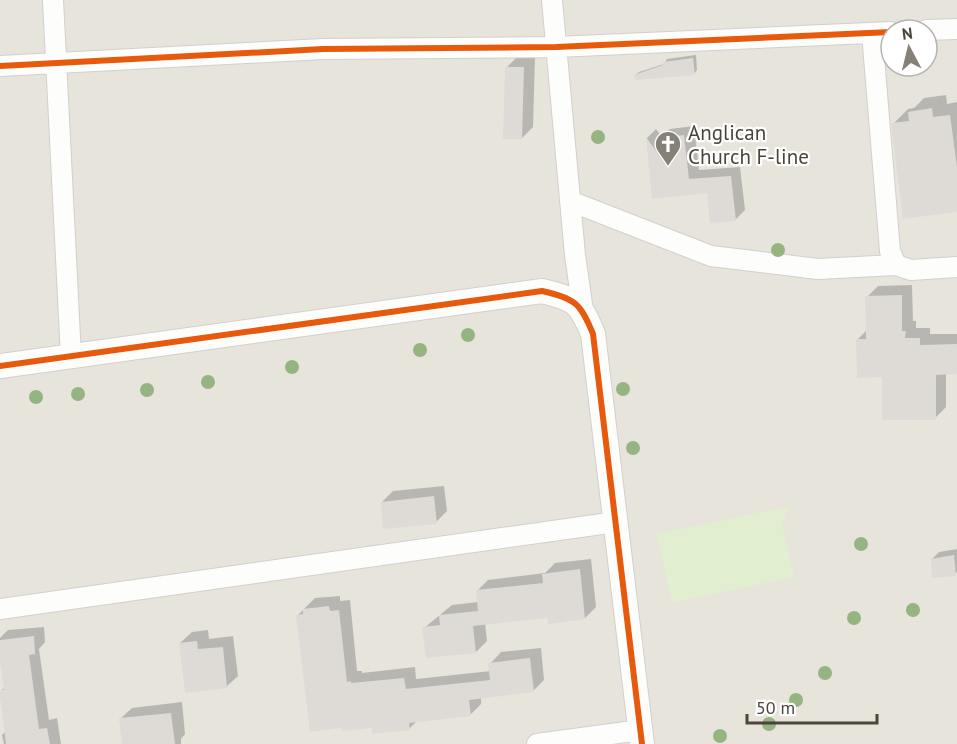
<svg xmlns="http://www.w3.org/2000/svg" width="957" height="744" viewBox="0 0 957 744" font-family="'PT Sans',sans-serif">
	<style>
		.residential { fill: #e7e4dc; fill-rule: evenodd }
		.green { fill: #e1eecf }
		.shadow { fill: #0003 }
		.building { fill: #dedbd6 }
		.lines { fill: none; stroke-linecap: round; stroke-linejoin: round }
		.minor-casing { stroke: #d2d0cb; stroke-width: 22 }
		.tertiary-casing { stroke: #d2d0cb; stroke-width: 26 }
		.minor { stroke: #fdfdfc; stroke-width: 20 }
		.tertiary { stroke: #fdfdfc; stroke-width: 24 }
		.cycleway-casing { stroke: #fff; stroke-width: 10 }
		.cycleway { stroke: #e8590c; stroke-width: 6 }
		.tree { fill: #96b382 }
		.labels { text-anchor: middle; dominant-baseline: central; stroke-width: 4.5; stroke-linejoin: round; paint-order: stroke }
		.poi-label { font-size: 21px; fill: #4b4439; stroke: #fff; text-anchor: start }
	</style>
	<rect width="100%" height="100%" fill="#f4f2ee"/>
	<!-- residential -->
	<path class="residential" d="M0 0H957V744H0ZM891 30H927V66H891Z"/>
	<!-- green -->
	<path class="green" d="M789 506 782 523 794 577 672 603 657 534Z"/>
	<!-- shadow -->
	<path class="shadow" d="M696 55 697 70 694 74 635 75 639 72 664 64 667 59Z
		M518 56 535 57 533 127 522 138 507 67Z
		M946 95 947 104 957 102V210L893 124 908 109 914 108 924 98Z
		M694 126 699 170 740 167 745 210 735 220 709 191 654 197 647 138 656 129 662 137 670 129Z
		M912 285 913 321H916V328H930V334H957V373H946V407L935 418 883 376 858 339 867 330V297L878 286Z
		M444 486 447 511 436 522 382 502 393 491Z
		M957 549V572L955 574 932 559 939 552Z
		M591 559 596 607 585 618 548 616 485 623 487 641 476 652 424 628 452 605 478 602 477 591 488 580 545 573 555 563Z
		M340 596V601L350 600 357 671H362V673L415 667 416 679 491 671 490 664 501 652 541 648 544 680 533 691 481 697V704L470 715 417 721 409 729 373 726 298 615 315 598Z
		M44 627 45 642 39 649 49 720 57 718 61 744H4L2 735 6 731 1 691 5 687 0 658V638L8 630Z
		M208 630 209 639 233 636 238 676 226 687 180 643 192 632Z
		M182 702 185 734 181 739V744H123L120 719 132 708Z"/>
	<!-- building -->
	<path class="building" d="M693 58 695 75 635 80 634 75 663 65V62Z
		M505 67H524L522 139H503Z
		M932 108 933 117 950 115 957 167V212L903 219 891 123 909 121 908 112Z
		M684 135 689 179 731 176 736 221 710 223 707 193 652 199 646 137 668 168 659 138Z
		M902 295V331H906L905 338H920V345L957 344V374L936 375V420H882V377L857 378 856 339H866L865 296Z
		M434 496 437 524 383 529 381 502Z
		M954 555 956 576 932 578 931 559Z
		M580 569 585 619 548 624 547 618 473 626 476 653 426 658 422 627 440 625 439 615 478 611 476 590 543 583 542 574Z
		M329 606 330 611 339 610 347 682 351 681V683L404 678 406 689 490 680 488 663 530 658 534 692 469 700 471 716 409 723 410 730 372 734V728L343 731 342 728 310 732 296 615 303 614V609Z
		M34 636 35 654 29 655 39 729 47 728 50 744H6L0 697V690H4L0 663V640Z
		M197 641 198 649 223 647 227 688 185 693 179 643Z
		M171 713 175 744H122L119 718Z"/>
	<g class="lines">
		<!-- minor casing -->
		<g class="minor-casing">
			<path id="minor" d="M53 0 71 357
				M552 0 575 255 583 311
				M926 30 957 29
				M872 33 890 251 896 265
				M0 66 323 49 556 47 891 32
				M570 201 711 256 818 269 896 265 911 270 957 267
				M0 609 616 522
				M537 744 641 730"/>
		</g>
		<!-- tertiary casing -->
		<g class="tertiary-casing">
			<path id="tertiary" d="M0 366 542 291C575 299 580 302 593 334L642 744"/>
		</g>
		<!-- minor -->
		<use href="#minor" class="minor"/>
		<!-- tertiary -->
		<use href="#tertiary" class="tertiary"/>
		<!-- cycleway casing -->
		<g class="cycleway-casing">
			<path id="cycleway" d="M0 66 323 49 556 47 891 32
				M0 366 542 291C575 299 580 302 593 334L642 744"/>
		</g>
		<!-- cycleway -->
		<use href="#cycleway" class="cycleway"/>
	</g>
	<!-- trees -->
	<g class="tree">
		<circle cx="598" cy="137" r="7"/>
		<circle cx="778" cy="250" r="7"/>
		<circle cx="468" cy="335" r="7"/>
		<circle cx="420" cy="350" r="7"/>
		<circle cx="292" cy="367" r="7"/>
		<circle cx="208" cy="382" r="7"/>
		<circle cx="623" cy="389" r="7"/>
		<circle cx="147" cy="390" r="7"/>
		<circle cx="78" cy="394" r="7"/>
		<circle cx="36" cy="397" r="7"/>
		<circle cx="633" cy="448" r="7"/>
		<circle cx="861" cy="544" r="7"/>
		<circle cx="913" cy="610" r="7"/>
		<circle cx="854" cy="618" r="7"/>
		<circle cx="825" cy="673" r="7"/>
		<circle cx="796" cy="700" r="7"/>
		<circle cx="769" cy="724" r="7"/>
		<circle cx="720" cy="736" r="7"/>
	</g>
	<!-- icons -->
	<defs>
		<g id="church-pin" transform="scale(1.35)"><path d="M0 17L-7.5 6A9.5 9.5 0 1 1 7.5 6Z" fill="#868178" stroke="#fff"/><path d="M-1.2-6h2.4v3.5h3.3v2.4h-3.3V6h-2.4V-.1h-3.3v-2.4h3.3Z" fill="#fff"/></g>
	</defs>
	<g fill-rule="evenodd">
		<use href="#church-pin" x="668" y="144"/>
	</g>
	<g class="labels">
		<!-- poi labels -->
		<g class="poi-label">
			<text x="688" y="132">Anglican<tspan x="688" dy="24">Church F-line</tspan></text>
		</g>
	</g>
	<!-- north arrow -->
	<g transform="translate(909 48) rotate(353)"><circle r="28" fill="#ffffff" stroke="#b7b4b0" stroke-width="1.5"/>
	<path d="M0-4.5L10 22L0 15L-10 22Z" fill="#868178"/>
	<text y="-9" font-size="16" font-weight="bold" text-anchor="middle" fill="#4b4439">N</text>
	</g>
	<!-- scale -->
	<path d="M747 714v9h130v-9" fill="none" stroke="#4b4439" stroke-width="3"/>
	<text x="756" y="714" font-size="18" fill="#4b4439" stroke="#ffffff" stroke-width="4.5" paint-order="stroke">50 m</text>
</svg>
